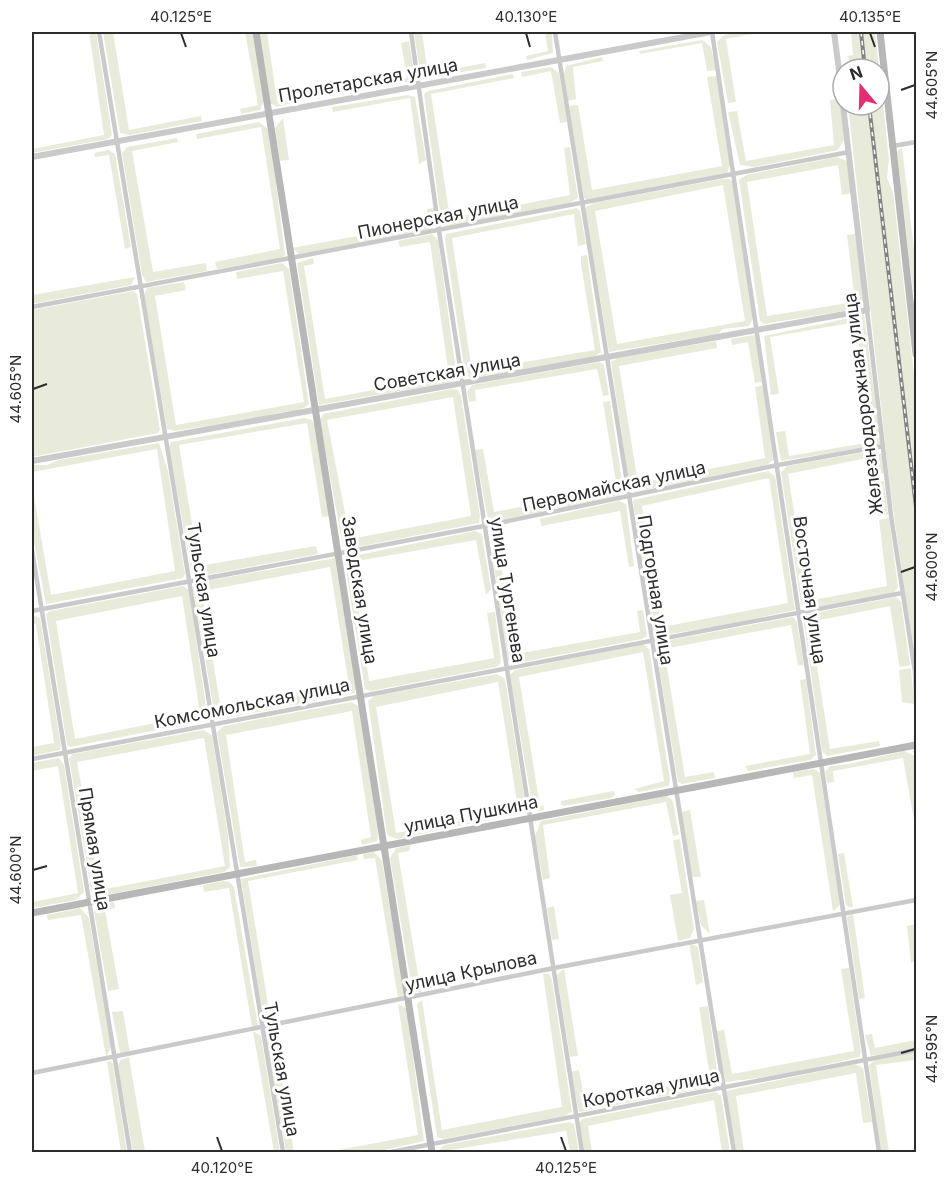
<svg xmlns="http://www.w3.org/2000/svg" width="948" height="1184" viewBox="0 0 948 1184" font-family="Inter,sans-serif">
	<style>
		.green { fill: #e9ebda; fill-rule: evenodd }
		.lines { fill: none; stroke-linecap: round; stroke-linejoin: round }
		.minor { stroke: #cacaca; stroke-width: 4.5 }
		.tertiary { stroke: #cacaca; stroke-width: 6 }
		.secondary { stroke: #b7b7b7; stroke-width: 7 }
		.rail-casing { stroke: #828282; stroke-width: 4 }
		.rail { stroke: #fff; stroke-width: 1.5; stroke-dasharray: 4.5; stroke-linecap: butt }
		.ticks { fill: none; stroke: #2d2d2d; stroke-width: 2 }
		.labels { text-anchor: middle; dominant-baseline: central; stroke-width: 6; stroke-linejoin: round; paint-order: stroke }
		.street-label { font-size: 18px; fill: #2d2d2d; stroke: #fff }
		.neatline { fill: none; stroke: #2d2d2d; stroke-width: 2 }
		.ticks-label { font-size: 15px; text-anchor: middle; fill: #2d2d2d }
	</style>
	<rect width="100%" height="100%" fill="#fff"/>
	<!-- green -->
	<path class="green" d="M89 32H96L112 135 108 139 32 153V149L104 135Z
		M103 32H113L129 130 201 116 202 121 130 135 120 133Z
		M245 32H253L264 101 260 110 241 114 240 109 258 105Z
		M259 32H267L277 101 298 98 295 102 277 107 270 103Z
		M414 32H422L428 74 485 63 486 68 425 78 420 72Z
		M545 32H552L553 53 527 60 526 56 548 51Z
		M742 32H763L726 39 736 102 728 103 717 42 724 35Z
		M851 32H875L889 159 887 178 893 192 916 391V671L890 488 848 105H879V69H846L850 66 848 56 853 55Z
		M702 40 711 47 716 70 707 71 702 43 640 54 639 51Z
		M409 41 414 71 412 81 386 87 385 82 407 78 401 43Z
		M602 57 603 61 573 67 576 99 568 101 564 74 566 66Z
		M551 67 559 73 567 122 560 123 551 71 522 77 521 72Z
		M513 74 514 78 431 94 450 218 570 195 564 148 570 147 578 198 566 205 446 226 441 220 424 94 428 91Z
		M717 76 730 165 727 173 587 200 584 198 569 106 578 105 592 190 722 166 707 77Z
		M408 95 415 97 426 160 419 164 410 98 333 112 332 107Z
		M836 99 840 101 844 139 838 150 754 167 740 165 728 112 737 111 746 161 834 145 830 100Z
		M283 118 289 160 280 161 275 128Z
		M259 122 268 129 270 134 285 255 281 258 217 269 215 262 280 249 261 127 197 139 196 134Z
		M177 138 178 142 132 151 153 272 206 263 207 271 146 282 142 275 122 153 127 147Z
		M902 147 916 266V296L913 292 897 152Z
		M108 150 115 154 131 247 125 249 109 155 95 157 94 153Z
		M837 157 847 161 852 193 842 195 838 165 747 182 767 316 855 302 847 235 855 234 864 300 856 309 764 324 760 321 739 180 746 175Z
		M722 179H730L733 183 753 318 749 326 723 329 718 334 609 352 585 208 594 203ZM723 185 745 321 617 344 595 211Z
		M434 208 436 223 431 230 299 254 292 248 428 223 427 209Z
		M577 208 580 211 586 244 578 246 574 214 452 238 472 371 595 350 581 264V256L587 255 601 352 594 357 470 378 465 373 445 240 446 234Z
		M432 234 438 240 457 378 451 382 319 405 297 263 313 258 314 264 304 266 325 399 449 376 430 242 400 247 398 241Z
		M282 263 289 269 309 404C301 413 280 410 268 416L176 431 167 429 144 295 147 288 184 282 186 290 155 296 176 425 304 402 283 271 237 279 236 272Z
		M135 277 131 285 32 304V295Z
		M133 291 137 294 160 430 158 433 32 457V310Z
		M864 315 881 445 781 461 776 432 785 431 789 456 871 442 856 322 770 337 779 394 771 395 764 336Z
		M753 335 756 336 765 381 755 383 748 342 732 345 731 339Z
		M716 341 717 348 619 366 638 483 765 458 755 387 766 385 773 460 767 465 633 492 630 490 611 362 618 358Z
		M599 362 604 365 609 395 603 396 597 369 475 390 476 401 469 402 467 392 472 385Z
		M452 389 458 390 461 396 480 516 479 523 352 548 343 547 320 421 323 414ZM453 397 471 516 350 539 327 420Z
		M610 401 623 488 621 495 496 521 488 520 475 450 483 449 494 512 617 488 603 402Z
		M304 418 312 420 315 427 330 516 322 517 307 423 179 445 199 566 316 546 318 554 201 576 192 575 169 447 171 442Z
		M159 443 168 471 185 574 183 578 46 604 32 533V484L51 595 175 571 157 449 32 472V465H47L59 460Z
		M871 451 882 454 885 473 875 474 872 457 788 474 808 601 887 586 879 520 889 518 898 587 894 593 805 609 801 603 781 472 787 466Z
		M768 471 775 476 795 610 715 627 656 636 653 632 641 569 651 567 662 627 788 603 769 478 642 506 651 560 640 562 633 500Z
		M884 481 888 515 878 516 874 482Z
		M619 501 626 504 634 566 629 567 620 511 541 526 540 519Z
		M475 531 482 534 483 541 491 589 486 595 476 540 352 562 369 681 494 658 487 613 495 612 501 663 496 667 371 691 365 689 344 558Z
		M335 558 356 689 354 693 222 719 215 717 193 587 200 582ZM330 567 349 686 221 710 202 591Z
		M500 558 516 654 640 632 637 611 643 610 647 636 642 639 512 664 508 660 493 559Z
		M183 586 189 590 208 720 70 747 67 745 46 614 50 611ZM182 596 200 714 75 739 56 621Z
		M896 597 901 602 910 665 900 667 899 664 890 606 810 622 830 749 879 741 880 746 827 756 822 751 803 617 809 614Z
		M32 615 40 618 61 746 60 750 32 756V747L54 743 36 624H32Z
		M793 617 797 622 804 665 798 666 791 625 664 649 685 777 714 772 715 778 682 784 678 782 655 643Z
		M643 644 649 649 670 780 669 786 639 792 634 789 664 781 643 652 519 677 540 806 543 805 544 810 537 811 532 804 510 675 515 670Z
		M911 668 914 704 902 702 899 670Z
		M497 674 505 679 525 801 521 813 397 839 387 835 368 701 374 696ZM498 682 518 809 396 833 376 707Z
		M806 679 816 755 810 760 748 771 745 766 810 754 800 680Z
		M351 702 360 707 378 832 377 841 362 845 361 840 371 837 352 711 226 735 245 862 256 860 257 866 240 867 217 732 224 726Z
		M203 730 212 735 228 835 230 867 224 872 100 896 92 894 69 758 73 754ZM204 738 225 866 100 890 77 762Z
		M904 751 915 756 916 820H914L903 758 833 771 834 782 827 783 825 772 830 766 849 764Z
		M59 758 64 765 84 892 76 900 32 908V902L78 893 58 766 32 771V763Z
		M814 769 820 773 840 905 833 911 812 775 794 778 793 772Z
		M613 791 616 794 612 798 563 806 561 804V801Z
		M667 796 673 801 679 835 673 836 666 802 543 825 550 878 543 880 535 836 541 821Z
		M690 810 701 877H692L681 812Z
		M680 839 694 929 690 938 678 941 670 895 682 893 673 840Z
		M411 845 409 851 398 853 421 993 412 989 390 858 396 848Z
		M374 852 382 861 404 991V995L398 998 375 858 364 859 363 854Z
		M844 853 853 907H849L846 905 838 854Z
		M357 855 358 860 248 881 271 1023H264L241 879Z
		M223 881 230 882 234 887 258 1026 252 1027 229 888 204 892 203 885Z
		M704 900 710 934 701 925 696 901Z
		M114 902 115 908 105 910 119 989 108 991 94 912 98 905Z
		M554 906 559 939 552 940 547 908Z
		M80 908 89 918 111 1048 106 1057 81 915 48 920 47 915Z
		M853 913 865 998 859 999 847 917Z
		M916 924V961L911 963 907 926Z
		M689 943 698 947 703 982 696 985Z
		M849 968 861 1052 859 1057 781 1075 725 1082 715 1031 724 1030 732 1074 854 1051 841 969Z
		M564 969 578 1056 570 1057 557 975Z
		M543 974H549L552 980 572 1112 564 1116 443 1139 437 1137 417 1004 422 1000 442 1130 562 1107Z
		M398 1004 407 1009 424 1141 376 1152H328L418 1135Z
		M708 1006 718 1078 715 1086 579 1112 571 1072 579 1070 585 1103 710 1078 699 1007Z
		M123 1011 130 1053H120L112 1012Z
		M274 1028 294 1152H286L265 1033Z
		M253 1031 261 1036 280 1152H274Z
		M872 1034 875 1048 916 1040V1048L871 1056 865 1035Z
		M916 1052V1060L876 1065 889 1152H881L869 1065 875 1060Z
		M129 1057 145 1152H133L118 1066 120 1060Z
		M111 1061 113 1064 127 1152H121L107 1062Z
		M855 1064 863 1068 872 1122 863 1123 856 1073 736 1096 744 1152H735L726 1091Z
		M716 1092 721 1096 730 1152H722L714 1100 588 1126 592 1152H583L579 1123 582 1119Z
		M570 1122 574 1124 579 1152H570L566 1131 438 1152 444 1145Z"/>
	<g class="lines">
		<!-- minor -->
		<path class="minor" d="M99 32 283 1152
			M411 32 439 231 582 1152
			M555 32 734 1152
			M712 32 879 1152
			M893 146 916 142
			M32 307 849 152
			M867 310 891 516 915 672 916 700
			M32 550 130 1152
			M32 611 484 526 778 465 883 446
			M916 736V752
			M32 759 902 593
			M32 1073 554 968 916 900
			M391 1152 916 1050"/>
		<!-- tertiary -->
		<path class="tertiary" d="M834 32 843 101
			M32 157 711 32
			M32 461 867 310 843 105"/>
		<!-- secondary -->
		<path class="secondary" d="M256 32 432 1152
			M880 32 916 354
			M32 913 916 745"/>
		<!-- rail casing -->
		<g class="rail-casing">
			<path id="rail" d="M861 32 865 69
				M869 105 916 507"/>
		</g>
		<!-- rail -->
		<use href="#rail" class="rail"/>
	</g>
	<!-- ticks -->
	<path class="ticks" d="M181 33 186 47M526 33 530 47M870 33 875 47M901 90 915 85M33 389 47 384M901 572 915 567M33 870 47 866M901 1053 915 1049M217 1137 222 1151M561 1137 566 1151"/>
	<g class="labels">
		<!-- street labels -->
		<g class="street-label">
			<text transform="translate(368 80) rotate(-10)">Пролетарская улица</text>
			<text transform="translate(438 217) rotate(-11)">Пионерская улица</text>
			<text transform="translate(447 372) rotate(-10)">Советская улица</text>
			<text transform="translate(863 404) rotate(-97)">Железнодорожная улица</text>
			<text transform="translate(614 486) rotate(-12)">Первомайская улица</text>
			<text transform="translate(204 590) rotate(81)">Тульская улица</text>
			<text transform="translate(360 590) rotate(81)">Заводская улица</text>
			<text transform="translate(508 590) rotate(81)">улица Тургенева</text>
			<text transform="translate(656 590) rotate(81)">Подгорная улица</text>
			<text transform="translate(810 590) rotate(82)">Восточная улица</text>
			<text transform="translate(252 703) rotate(-11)">Комсомольская улица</text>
			<text transform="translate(471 814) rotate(-11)">улица Пушкина</text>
			<text transform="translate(95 849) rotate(81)">Прямая улица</text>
			<text transform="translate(471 971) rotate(-12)">улица Крылова</text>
			<text transform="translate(282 1069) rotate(80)">Тульская улица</text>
			<text transform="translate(651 1088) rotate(-11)">Короткая улица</text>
		</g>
	</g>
	<!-- border -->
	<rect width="948" height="1184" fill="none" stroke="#ffffff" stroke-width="66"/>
	<!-- north arrow -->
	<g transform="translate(861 87) rotate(341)"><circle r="28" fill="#ffffff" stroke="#ababab" stroke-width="1.5"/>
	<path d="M0-4.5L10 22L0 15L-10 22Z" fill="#e72c74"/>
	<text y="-9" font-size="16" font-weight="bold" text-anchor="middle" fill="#2d2d2d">N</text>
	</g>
	<rect x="33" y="33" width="882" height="1118" class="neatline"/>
	<g class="ticks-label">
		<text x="181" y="22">40.125°E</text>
		<text x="526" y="22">40.130°E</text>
		<text x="870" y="22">40.135°E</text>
		<text transform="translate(932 85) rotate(-90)" y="5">44.605°N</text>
		<text transform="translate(16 389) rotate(-90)" y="5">44.605°N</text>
		<text transform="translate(932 567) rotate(-90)" y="5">44.600°N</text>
		<text transform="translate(16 870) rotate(-90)" y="5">44.600°N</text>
		<text transform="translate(932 1049) rotate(-90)" y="5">44.595°N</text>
		<text x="222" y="1173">40.120°E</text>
		<text x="566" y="1173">40.125°E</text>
	</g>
</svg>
